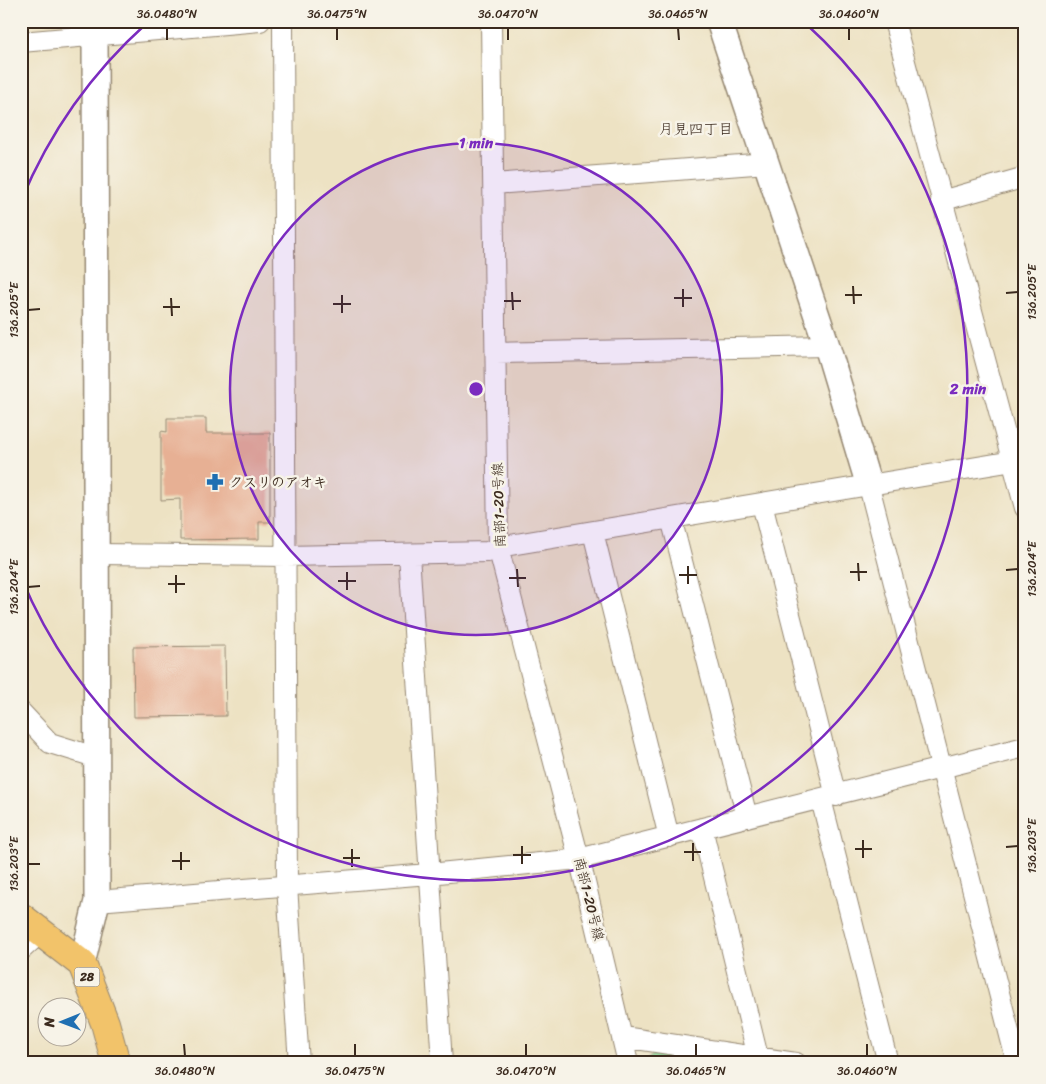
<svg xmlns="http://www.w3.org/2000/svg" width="1046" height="1084" viewBox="0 0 1046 1084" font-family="Sriracha,'Klee One',sans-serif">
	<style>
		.green { fill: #80ce8d; stroke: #5e7c56 }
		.building { fill: #e7b094 }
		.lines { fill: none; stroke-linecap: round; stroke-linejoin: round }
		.service-casing { stroke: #948670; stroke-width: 12 }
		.minor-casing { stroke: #948670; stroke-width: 22 }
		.tertiary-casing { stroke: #948670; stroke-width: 28 }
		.primary-casing { stroke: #948670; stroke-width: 30 }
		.service { stroke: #fff; stroke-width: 10 }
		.minor { stroke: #fff; stroke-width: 20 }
		.tertiary { stroke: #fff; stroke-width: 25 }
		.primary { stroke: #f2c36a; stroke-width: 28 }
		.ticks { fill: none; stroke: #3b2a1e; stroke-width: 2 }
		.ring { fill: none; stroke: #7b2cbf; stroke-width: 2.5 }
		.labels { text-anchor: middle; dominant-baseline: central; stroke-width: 5; stroke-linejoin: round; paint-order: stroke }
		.shield { fill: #f7f3e8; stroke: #73665b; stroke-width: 1 }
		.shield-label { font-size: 12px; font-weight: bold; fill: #3b2a1e }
		.poi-label { font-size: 14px; font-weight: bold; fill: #3b2a1e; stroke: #f7f3e8; text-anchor: start }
		.street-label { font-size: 14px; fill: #3b2a1e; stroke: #f7f3e8 }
		.neighbourhood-label { font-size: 15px; fill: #3b2a1e; stroke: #f7f3e8 }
		.centre { fill: #7b2cbf; stroke: #f7f3e8; stroke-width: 2.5 }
		.ring-label { font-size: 15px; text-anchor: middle; font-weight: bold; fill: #7b2cbf; stroke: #f7f3e8; stroke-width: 5; stroke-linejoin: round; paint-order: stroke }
		.neatline { fill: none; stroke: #3b2a1e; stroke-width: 2 }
		.ticks-label { font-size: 12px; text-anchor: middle; fill: #3b2a1e }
	</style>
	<rect width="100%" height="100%" fill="#f7f3e8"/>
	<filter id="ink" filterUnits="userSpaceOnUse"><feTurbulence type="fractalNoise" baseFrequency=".02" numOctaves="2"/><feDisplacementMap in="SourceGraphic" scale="10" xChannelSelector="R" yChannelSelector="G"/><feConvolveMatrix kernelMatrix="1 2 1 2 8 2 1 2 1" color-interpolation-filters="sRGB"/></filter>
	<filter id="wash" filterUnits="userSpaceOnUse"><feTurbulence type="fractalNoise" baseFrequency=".0096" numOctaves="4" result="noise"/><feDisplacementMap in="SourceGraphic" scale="20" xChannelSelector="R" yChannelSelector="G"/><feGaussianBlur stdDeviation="1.12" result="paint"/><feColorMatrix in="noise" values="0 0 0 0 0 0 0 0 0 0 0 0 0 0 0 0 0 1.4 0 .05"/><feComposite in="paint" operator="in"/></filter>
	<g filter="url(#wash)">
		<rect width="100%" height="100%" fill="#ede2c3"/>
		<!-- green -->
		<path class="green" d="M654 1054 715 1063H643Z"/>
		<g id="blocks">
			<!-- building -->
			<path class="building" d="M167 418H206V433H270V522H259V539L180 540V499L161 500V431L167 432Z
				M225 646 226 716 134 717 133 647Z"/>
		</g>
	</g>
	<g filter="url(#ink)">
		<use href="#blocks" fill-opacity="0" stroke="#948670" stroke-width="1"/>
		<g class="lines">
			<!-- service casing -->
			<g class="service-casing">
				<path id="service" d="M21 957 44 936"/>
			</g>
			<!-- minor casing -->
			<g class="minor-casing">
				<path id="minor" d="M283 21 287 886 299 1063
					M491 21 498 547 583 874 628 1063
					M894 21 1025 508
					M21 42 260 21
					M494 184 767 163
					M941 201 1025 177
					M496 353 827 346
					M869 486 1017 1063
					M762 504 836 796
					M671 518 747 817
					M593 532 669 837
					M96 554 286 556 488 552 498 547 1025 459
					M409 554 442 1063
					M21 712 50 743 95 757
					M821 799 888 1063
					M702 828 758 1057
					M97 901 429 874 579 859 1025 747
					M623 1037 796 1063"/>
			</g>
			<!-- tertiary casing -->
			<g class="tertiary-casing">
				<path id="tertiary" d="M719 21 827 346 869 486
					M82 964 97 901 95 21"/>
			</g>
			<!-- primary casing -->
			<g class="primary-casing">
				<path id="primary" d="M21 917 82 964 105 1023 116 1063"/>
			</g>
			<!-- service -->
			<use href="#service" class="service"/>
			<!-- minor -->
			<use href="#minor" class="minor"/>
			<!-- tertiary -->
			<use href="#tertiary" class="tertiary"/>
			<!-- primary -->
			<use href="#primary" class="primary"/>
		</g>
	</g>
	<!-- ticks -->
	<path class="ticks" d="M167 28V40M337 28V40M508 28V40M678 28 679 40M849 28V40M853 286 854 304M683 289V307M512 292 513 310M1006 293 1018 292M342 295V313M845 295H862M171 298 172 316M674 298H692M504 301H521M333 304H351M163 307H180M28 310 40 309M858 563 859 581M688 566V584M517 569 518 587M1006 570 1018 569M347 572V590M850 572H867M176 575V593M679 575H697M509 578H526M338 581H356M168 584H185M28 587 40 586M863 840V858M693 843V861M522 846V864M1006 847 1018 846M352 849V867M855 849H872M181 852V870M684 852H701M513 855H531M343 858H360M172 861H190M28 864H40M184 1044 185 1056M355 1044V1056M526 1044V1056M696 1044V1056M867 1044V1056"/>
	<!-- distance rings -->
	<circle cx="476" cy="389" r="246" fill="#7b2cbf" fill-opacity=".12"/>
	<g class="ring">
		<circle cx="476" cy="389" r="246"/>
		<path d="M21 201A492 492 0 0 1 147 23M805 23A492 492 0 1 1 21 577"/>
	</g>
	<!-- icons -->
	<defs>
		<g id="pharmacy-bare" transform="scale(1.35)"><path d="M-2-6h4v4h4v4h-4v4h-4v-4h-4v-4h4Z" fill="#1f6fb2" stroke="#f7f3e8" stroke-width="2.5" paint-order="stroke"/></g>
	</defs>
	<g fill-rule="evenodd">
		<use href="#pharmacy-bare" x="215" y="482"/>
	</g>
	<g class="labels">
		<!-- shield labels -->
		<rect class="shield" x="74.5" y="967.5" width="25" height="19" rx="4"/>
		<g class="shield-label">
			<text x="87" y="977">28</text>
		</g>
		<!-- poi labels -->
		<g class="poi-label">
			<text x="229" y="482">クスリのアオキ</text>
		</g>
		<!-- street labels -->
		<g class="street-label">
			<text transform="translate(499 505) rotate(-92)">南部1-20号線</text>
			<text transform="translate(589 899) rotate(76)">南部1-20号線</text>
		</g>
		<!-- neighbourhood labels -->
		<g class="neighbourhood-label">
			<text x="696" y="129">月見四丁目</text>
		</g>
	</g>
	<circle cx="476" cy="389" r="8" class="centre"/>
	<g class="ring-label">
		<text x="476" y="148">1 min</text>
		<text x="968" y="394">2 min</text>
	</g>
	<!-- margin -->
	<rect width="1046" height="1084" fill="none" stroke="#f7f3e8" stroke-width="55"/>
	<!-- north arrow -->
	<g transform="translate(62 1022) rotate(269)"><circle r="24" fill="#f7f3e8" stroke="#aca397"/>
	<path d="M0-4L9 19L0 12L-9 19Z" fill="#1f6fb2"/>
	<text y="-8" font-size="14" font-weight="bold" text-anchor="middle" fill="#3b2a1e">N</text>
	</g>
	<rect x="28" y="28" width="990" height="1028" class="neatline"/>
	<g class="ticks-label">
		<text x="167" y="18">36.0480°N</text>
		<text x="337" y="18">36.0475°N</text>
		<text x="508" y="18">36.0470°N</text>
		<text x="678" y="18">36.0465°N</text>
		<text x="849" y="18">36.0460°N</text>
		<text transform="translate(1032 292) rotate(-90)" y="4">136.205°E</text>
		<text transform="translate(14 310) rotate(-90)" y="4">136.205°E</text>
		<text transform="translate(1032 569) rotate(-90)" y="4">136.204°E</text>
		<text transform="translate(14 587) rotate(-90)" y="4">136.204°E</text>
		<text transform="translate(1032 846) rotate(-90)" y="4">136.203°E</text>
		<text transform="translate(14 864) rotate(-90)" y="4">136.203°E</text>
		<text x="185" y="1075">36.0480°N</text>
		<text x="355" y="1075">36.0475°N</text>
		<text x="526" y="1075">36.0470°N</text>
		<text x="696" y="1075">36.0465°N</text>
		<text x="867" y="1075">36.0460°N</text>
	</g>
</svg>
